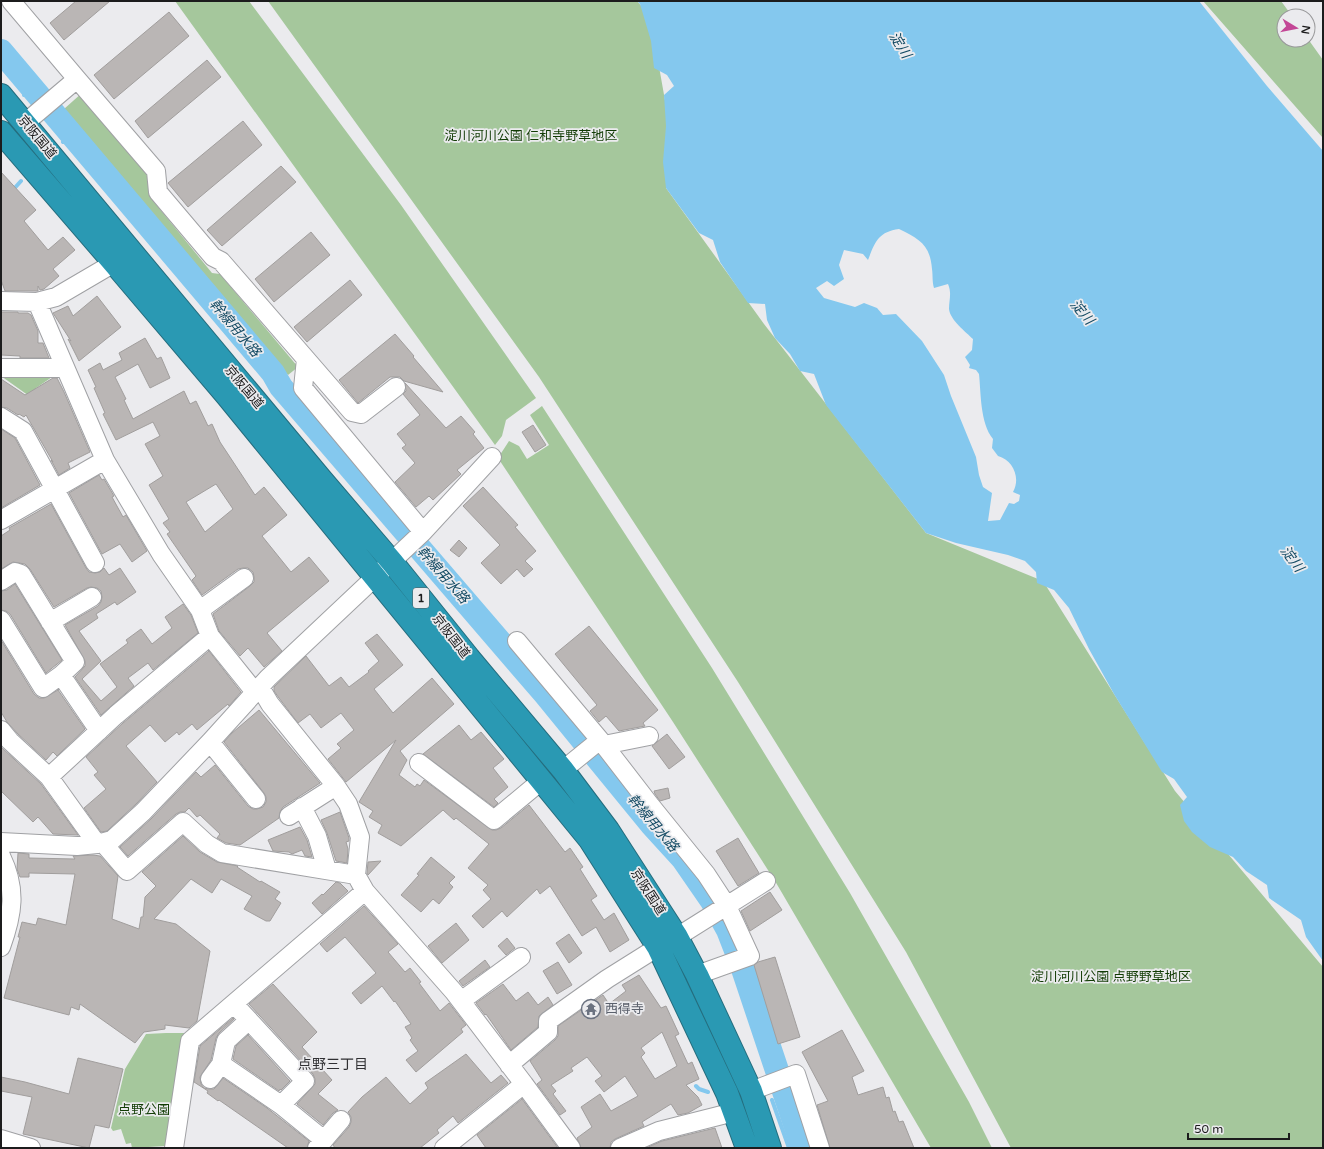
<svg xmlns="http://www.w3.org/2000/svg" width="1324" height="1149" viewBox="0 0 1324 1149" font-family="'Varela Round','Noto Sans JP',sans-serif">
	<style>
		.green { fill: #a5c79c }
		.water { fill: #84c8ee; fill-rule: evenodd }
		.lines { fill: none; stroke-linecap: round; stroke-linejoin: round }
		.stream { stroke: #84c8ee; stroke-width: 4 }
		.river { stroke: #84c8ee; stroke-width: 24 }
		.building { fill: #bab6b5; stroke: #a19e9d; fill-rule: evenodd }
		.minor-casing { stroke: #a0a1a4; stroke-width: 20 }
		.highway-casing { stroke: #256d7e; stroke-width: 24 }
		.minor { stroke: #fff; stroke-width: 18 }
		.highway { stroke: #2a99b3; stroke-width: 22 }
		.labels { text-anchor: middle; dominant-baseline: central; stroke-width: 3.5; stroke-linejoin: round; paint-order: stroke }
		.shield { fill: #ebebee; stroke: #5a5a5c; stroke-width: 1 }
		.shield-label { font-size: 12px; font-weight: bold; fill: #1c1c1d }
		.park-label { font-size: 13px; fill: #113b04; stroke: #ebebee }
		.street-label { font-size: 13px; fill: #1c1c1d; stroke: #ebebee }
		.worship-label { font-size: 13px; fill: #5b616d; stroke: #ebebee; text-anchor: start }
		.water-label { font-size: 14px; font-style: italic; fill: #144b64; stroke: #ebebee }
		.neighbourhood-label { font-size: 14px; fill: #303033; stroke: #ebebee }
	</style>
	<rect width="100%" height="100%" fill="#ebebee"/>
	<!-- green -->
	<path class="green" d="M175 1H249L401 205 536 398 506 420 502 436 495 445Z
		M268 1H637L650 16 666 106V188L764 324 926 533 1043 581 1175 791 1323 967V1148H1011L906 952 738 682 539 377Z
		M1203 1H1281L1292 16H1284V40L1308 39 1323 60V138Z
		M82 93 153 177 154 202 212 273 220 274 298 367 288 375 64 109Z
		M55 375 36 388 46 408 1 376Z
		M542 406 712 668 850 893 969 1102 992 1148H931L775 881 673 722 498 458 509 441 519 446 527 459 549 445 530 415Z
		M166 1033H187L165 1146 132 1148 131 1143 126 1144 121 1129 113 1131 111 1128 125 1069 146 1034Z"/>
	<!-- water -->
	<path class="water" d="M637 1H1199L1267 86 1323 151V961L1306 937 1301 920 1269 898 1267 885 1246 871 1233 857 1210 847 1192 832 1184 821 1180 805 1187 797 1174 779 1162 772 1114 694 1089 649 1069 608 1054 590 1037 583 1036 572 1025 561 1008 555 956 543 926 533 826 405 814 374 800 371 790 354 775 338 767 320 765 304 748 303 720 262 713 240 699 233 666 188 663 162 666 126 664 95 674 86 667 75 654 68 651 41 640 4ZM899 229C919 239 930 244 932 269 933 276 932 281 934 288L948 284C952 293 949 300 949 309 950 320 966 332 973 339L972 350 965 357 970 365 969 368 976 370 979 374C981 393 980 423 993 439L992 448 998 456C1013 460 1021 478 1013 492L1020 495 1019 501 1014 504 1009 503 1000 520 988 521 992 493 983 487 979 475 976 457 951 396 944 375 922 341 896 314 883 315 877 308 864 303 855 307 824 298 816 288 827 281 834 286 844 279 839 265 844 250 863 254 868 260C875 242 878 232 899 229Z"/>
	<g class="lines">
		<!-- stream -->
		<path class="stream" d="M24 95 36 92
			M63 142 71 134
			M12 191 21 181
			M696 1086 699 1089 708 1092
			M772 1100 789 1148"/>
		<!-- river -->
		<path class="river" d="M1 51 273 373 281 387 545 694 652 825 683 859 712 901 728 930 742 966 803 1148"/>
	</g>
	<!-- building -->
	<path class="building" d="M76 1H110L64 40 50 23Z
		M169 12 189 36 114 99 94 75Z
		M207 60 221 77 148 138 135 121Z
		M243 121 262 145 188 207 168 183Z
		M281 166 296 182 222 246 207 230Z
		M1 172 36 210 24 221 48 250 63 237 75 250 53 269 59 276 44 289 40 290 38 286V291H5L1 280Z
		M311 232 330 255 274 302 255 279Z
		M350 280 362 295 307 342 294 327Z
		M97 296 121 327 79 361 68 339 71 341 53 313 68 306 73 316Z
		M2 312H18V313H28L31 315 38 331V343H43L49 358H20V356L1 355V313Z
		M395 334 414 356 413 357 443 392 404 381 400 377H390L358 403 339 380Z
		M145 338 157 359 161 357 170 378 150 388 138 364 115 377 126 399 124 400 133 419 184 391 190 404 196 401 208 426 212 424 220 442 255 495 264 487 287 515 262 536 291 572 309 557 329 581 267 633 282 651 264 667 248 648 240 656 219 631 213 614 250 586 254 582V577L253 572 248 568H243L238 569 202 595 192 580 196 576 167 534 170 532 163 523 169 519 149 485 163 476 145 444 160 436 153 422 116 440 103 414 105 413 94 388 96 387 88 370 100 363 103 370 122 360 119 353ZM216 484 233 509 205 532 186 502Z
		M53 378H57L64 392 90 452 68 463 70 468 59 475 51 460 53 462 26 415 24 417 19 414 18 415 7 408 1 407V379L25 395Z
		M405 383 446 428 461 416 475 432 473 434 484 448 457 470 461 474 433 500 429 496 416 507 395 482 415 463 402 448 406 445 397 434 420 415 403 394 406 391Z
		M533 425 546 445 535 452 522 432Z
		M1 429 15 438 40 485 1 508Z
		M99 475 102 480 104 479 114 496 112 497 123 517 126 515 147 551 132 562 120 544 102 554 69 493Z
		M483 487 518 525 515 527 536 551 525 561 533 569 524 577 517 569 501 584 481 563 500 545 463 506Z
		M51 504 86 568 89 572 95 573 100 572 104 568 109 575 120 568 136 592 117 605 115 602 96 614 98 618 79 631 101 661 82 679 101 701 117 687 100 664 128 643 126 640 141 629 152 644 172 628 165 617 183 604 191 615 198 633 153 670 148 663 128 678 134 686 101 715 75 677 85 666V661L65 625 98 606 101 602 102 597 101 591 97 588 91 587 87 588 54 607 30 569 25 564 13 562 1 569V536L10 530 9 528Z
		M459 540 467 548 459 557 450 550Z
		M15 584 62 660 46 673 10 614 6 611 1 610V591L7 590Z
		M589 626 658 710 643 723 645 726 619 731 606 716 599 722 590 711 597 705 555 654Z
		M377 634 403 665 374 689 393 713 432 678 454 704 400 751 407 760 399 775 415 787 417 784 420 786 424 780 492 830H496L501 828 529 805 565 852 570 848 583 867 580 869 597 896 591 900 604 920 614 913 629 940 610 952 596 927 582 936 550 886 540 894 537 889 507 917 502 911 483 928 472 916 491 899 483 890 488 885 468 868 489 844 456 818 454 820 443 810 401 846 378 833 382 825 369 817 373 811 359 802 396 740 346 782 328 759 341 748 337 744 354 730 341 713 321 728 310 714 298 723 279 698 274 691V687L306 656 329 686 341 677 349 687 369 672 368 671 379 661 365 643Z
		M1 640 34 694 39 698H44L58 690 85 729 57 756 53 752 46 760 18 734 7 722 1 712Z
		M209 651 241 692 229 706 228 704 197 730 192 724 179 735 177 732 165 742 150 725 126 746 157 782 136 804 107 831 101 832 84 808 106 789 94 775 98 772 86 757 123 723Z
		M259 710 320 783 283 807 280 812 279 818 240 845 226 843 217 838 220 834 200 815 197 817 189 808 185 812H180L176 814 128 856 120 847 151 819 196 772 201 777 215 765 248 806 253 809H257L263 807 266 802V797L264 793 224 742 232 733Z
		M459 725 471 740 481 732 504 759 493 768 508 787 494 799 498 803 494 807 423 754Z
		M667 734 685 757 669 769 652 746Z
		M1 747 41 784 78 835 53 834 38 817 33 822 1 791Z
		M668 788 670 798 660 801 655 794 654 791Z
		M340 812 349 838V841L346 842 348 849 347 863 336 861 327 833 321 820Z
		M300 827 307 840 312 857 305 856 302 850 292 854 289 852 273 851 268 840Z
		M183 836 200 852 217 862 238 866 237 867 260 882 261 881 280 892 275 899 281 903 270 921H266L244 909 252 896 221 879 212 893 191 879 154 919 176 924 210 951 197 1021 189 1028 165 1025V1029L144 1032 135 1043 80 1004 79 1010 71 1007 69 1015 4 998 20 937H18L22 922 36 925 38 918 66 925 75 874 29 873V877H20L17 869 18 853 29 854V858L75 859 73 856 93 855 100 856 118 876 112 919 139 929 141 917H143L145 897 156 886 142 872Z
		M738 838 759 873 738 886 716 851Z
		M431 857 455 877 449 883 453 887 439 904 433 899 421 912 401 895 419 875 417 874Z
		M381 861 368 875 367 873 368 862Z
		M336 882 340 883 348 891 322 914 312 903 322 894 323 895Z
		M770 892 782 910 750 931 741 911Z
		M364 906 398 944 388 952 405 972 410 968 421 982 419 983 440 1011 449 1003 466 1025 461 1029 463 1032 416 1072 406 1060 418 1051 410 1040 412 1038 405 1027 411 1024 395 1001 394 1002 382 986 361 1004 352 993 376 973 345 937 327 952 320 944Z
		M456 923 469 940 442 963 428 946Z
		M569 934 582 953 569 963 556 943Z
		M507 938 515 948 506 955 498 946Z
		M775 957 800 1037 778 1044 754 965 758 962Z
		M485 960 490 967 463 986 459 981Z
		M558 962 572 985 557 994 543 971Z
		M639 975 661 1008 666 1006 679 1034 675 1036 688 1064 692 1062 699 1079 686 1085 698 1097 702 1105 688 1113 678 1115 671 1104 642 1122 644 1126 615 1139 611 1142 610 1148H581L577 1138 592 1127 581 1107 600 1094 611 1111 638 1096 625 1076 604 1092 595 1081 602 1076 587 1057 571 1068 573 1071 551 1085 556 1091 553 1094 566 1111 560 1115 537 1084 542 1080 530 1061 555 1040 558 1036V1026L603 995 609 1004 626 991 622 985ZM662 1032 677 1066 655 1079 641 1057 645 1053 641 1048Z
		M273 984 317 1032 302 1047 332 1080 318 1094 338 1110 333 1113 323 1125 297 1104 315 1084V1079L313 1074 249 1004Z
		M503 984 516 1001 528 992 538 1005 548 997 553 1005 539 1016 538 1027 511 1050 486 1014 485 1015 476 1003Z
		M233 1018 234 1019 219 1033 216 1038 211 1060 200 1077 201 1084 204 1088 209 1089H214L223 1078 267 1108 309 1141 307 1148H288L219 1100 218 1101 207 1093 208 1091 194 1082 200 1046Z
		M842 1030 864 1071 852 1077 858 1095 883 1087 886 1098 889 1097 893 1112 895 1111 899 1122 903 1121 914 1148H830L817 1105 828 1101 802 1052Z
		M248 1035 290 1081 281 1090 280 1089 279 1091 233 1059 236 1046Z
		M466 1054 491 1083 501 1075 508 1083 458 1123 453 1116 437 1130 439 1133 420 1148H335L333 1145 349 1127 351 1122V1117L348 1112 362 1097 386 1077 410 1104 428 1088 425 1083Z
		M78 1058 123 1069 109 1128 95 1125 89 1148 23 1134 32 1097 1 1091V1077L25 1082 69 1094Z
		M522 1099 558 1148H486L477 1135Z
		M715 1128 722 1148H646L662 1141Z"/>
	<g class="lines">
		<!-- minor casing -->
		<g class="minor-casing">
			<path id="minor" d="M11 1 77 79 156 171 158 192 213 257 221 261 352 412 361 414 396 387
				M25 123 77 79
				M1 301 37 302 56 297 114 263
				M37 302 105 460 161 554 200 610 210 636 255 692
				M306 359 303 388 423 532
				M1 368H65
				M1 417 23 431 95 563
				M1 520 105 460
				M1 581 15 572 21 574 75 662 61 675
				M200 610 244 578
				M1 620 43 688 61 675 99 731
				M50 622 92 597
				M517 641 600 740 651 806 706 874 727 906 750 956 697 975
				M260 687 270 704 336 786 348 804 360 837 356 875 365 891 454 992 524 1084 444 1148
				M1 730 10 741 49 777 97 844
				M210 742 256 799
				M604 745 649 736
				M419 763 494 820 541 781
				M563 770 600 740
				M49 777 116 715 210 636
				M302 807 317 836 327 870
				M289 816 336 786
				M1 842 77 846 97 844 112 840 143 812 210 742 268 678 423 532 492 457
				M103 843 127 871 183 822 207 844 222 853 356 875
				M1 856C17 889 13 914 1 947
				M677 937 766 881
				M461 1001 521 957
				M234 1004 305 1081 281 1105
				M221 1064 281 1105 324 1140
				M509 1065 548 1032V1021L607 979 658 947
				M210 1079 221 1064 226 1041 249 1020
				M524 1084 571 1148
				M751 1091 796 1074 820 1148
				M1 1139 31 1148
				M174 1148 190 1041 365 891
				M317 1148 341 1120
				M620 1148 659 1131 734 1112"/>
		</g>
		<!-- highway casing -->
		<g class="highway-casing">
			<path id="highway" d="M1 95 321 479 392 562 469 658 563 770 608 830 677 937 697 975 751 1091 770 1148
				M1 132 114 263 227 396 590 840 658 947 727 1093 747 1148"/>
		</g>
		<!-- minor -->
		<use href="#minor" class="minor"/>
		<!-- highway -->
		<use href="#highway" class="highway"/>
	</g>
	<!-- icons -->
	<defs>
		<g id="temple-ring" transform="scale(1)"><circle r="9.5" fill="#ebebee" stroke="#6b7280" stroke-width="1.5"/><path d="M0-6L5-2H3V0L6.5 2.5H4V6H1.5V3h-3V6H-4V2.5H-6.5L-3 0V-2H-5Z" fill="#6b7280"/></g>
	</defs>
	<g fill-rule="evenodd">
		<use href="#temple-ring" x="591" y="1009"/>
	</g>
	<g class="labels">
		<!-- shield labels -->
		<rect class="shield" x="413" y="588" width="16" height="20" rx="3"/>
		<g class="shield-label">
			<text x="421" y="598">1</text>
		</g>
		<!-- park labels -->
		<g class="park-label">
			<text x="531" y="136">淀川河川公園 仁和寺野草地区</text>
			<text x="1111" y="977">淀川河川公園 点野野草地区</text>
			<text x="144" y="1110">点野公園</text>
		</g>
		<!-- street labels -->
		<g class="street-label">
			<text transform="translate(37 137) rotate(50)">京阪国道</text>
			<text transform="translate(244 387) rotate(50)">京阪国道</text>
			<text transform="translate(451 636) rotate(52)">京阪国道</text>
			<text transform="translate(648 892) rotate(57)">京阪国道</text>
		</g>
		<!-- worship labels -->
		<g class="worship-label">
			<text x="605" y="1009">西得寺</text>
		</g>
		<!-- water labels -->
		<g class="water-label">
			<text transform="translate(900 45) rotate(58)">淀川</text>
			<text transform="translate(1082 312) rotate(49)">淀川</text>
			<text transform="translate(235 328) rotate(50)">幹線用水路</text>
			<text transform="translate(1292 559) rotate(53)">淀川</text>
			<text transform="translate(443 575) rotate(49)">幹線用水路</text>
			<text transform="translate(653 823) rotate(50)">幹線用水路</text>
		</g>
		<!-- neighbourhood labels -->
		<g class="neighbourhood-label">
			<text x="333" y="1064">点野三丁目</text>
		</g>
	</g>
	<!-- border -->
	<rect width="1324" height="1149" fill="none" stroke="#1c1c1d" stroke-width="4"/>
	<!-- north arrow -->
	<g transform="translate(1296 28) rotate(100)"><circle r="19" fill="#ebebee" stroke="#98989a"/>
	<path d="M0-3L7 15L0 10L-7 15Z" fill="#c34696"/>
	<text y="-6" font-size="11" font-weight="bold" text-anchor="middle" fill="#1c1c1d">N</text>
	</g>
	<!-- scale -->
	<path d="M1188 1133v6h101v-6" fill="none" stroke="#1c1c1d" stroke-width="2"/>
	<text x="1194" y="1133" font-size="12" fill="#1c1c1d" stroke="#ebebee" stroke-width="3" paint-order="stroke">50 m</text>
</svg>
